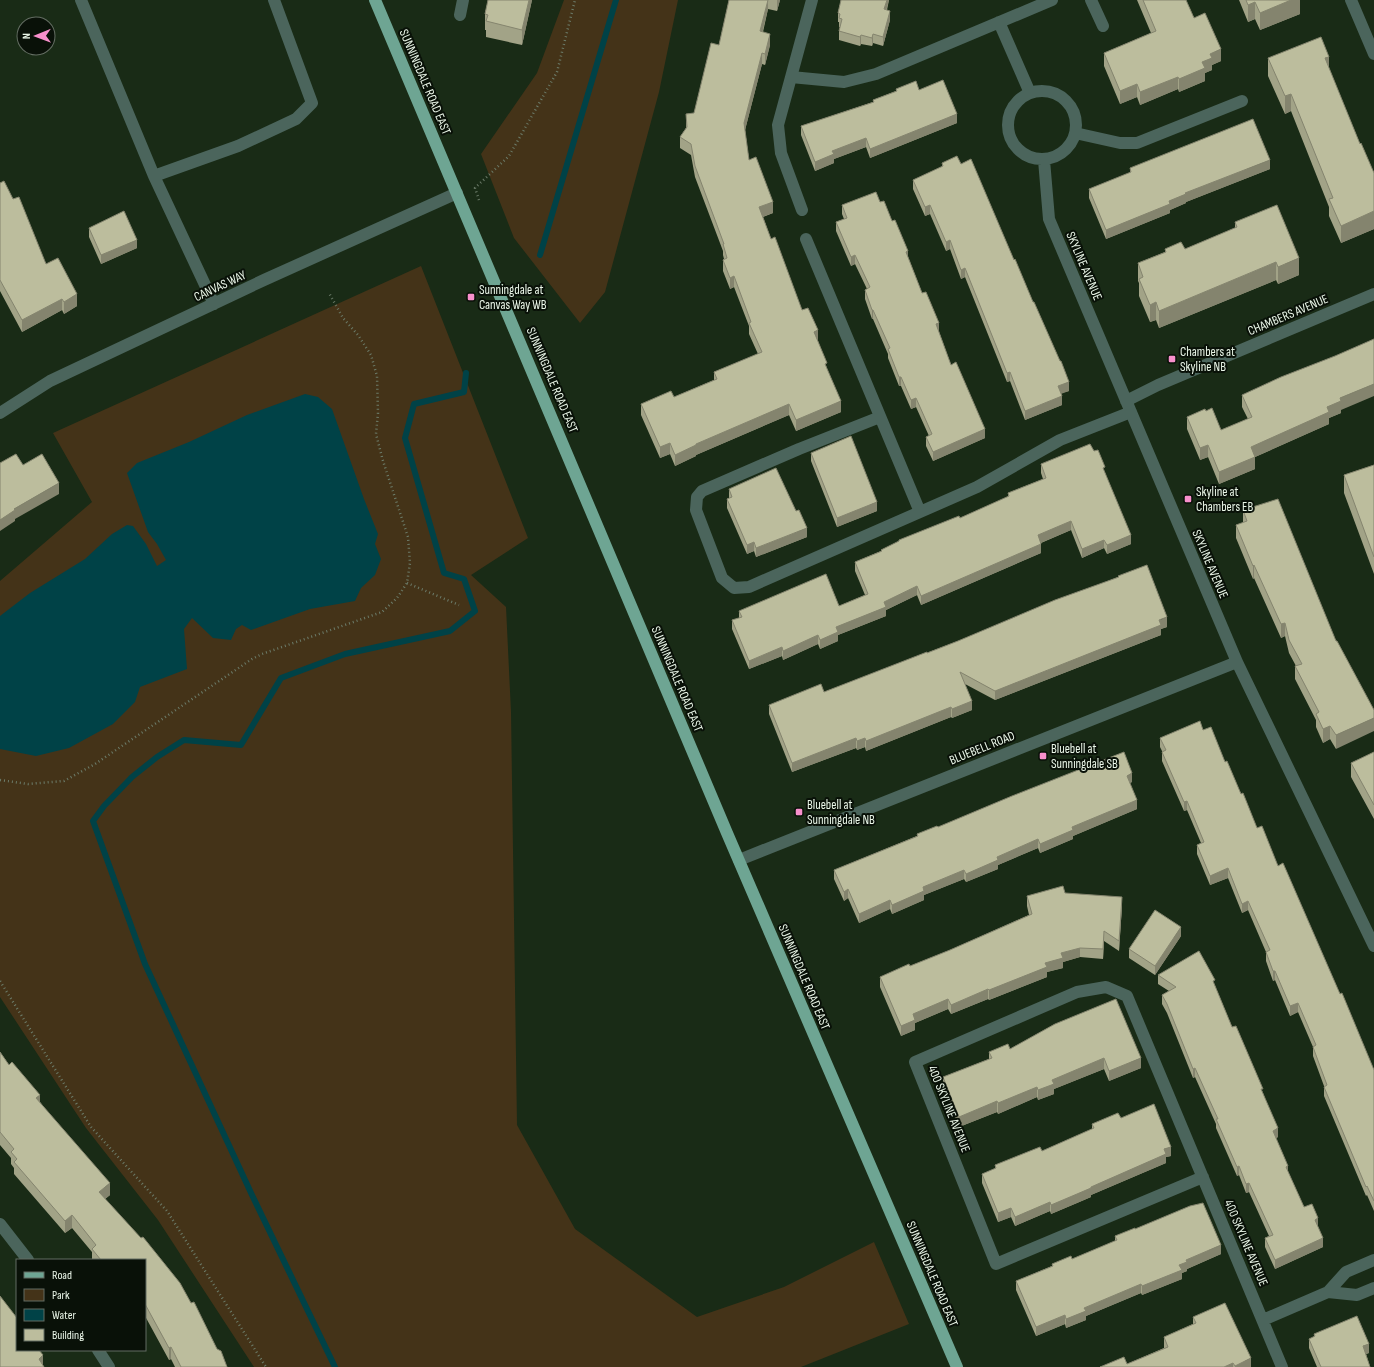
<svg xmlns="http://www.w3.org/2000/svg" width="1374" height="1367" viewBox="0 0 1374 1367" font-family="'Sofia Sans Condensed',sans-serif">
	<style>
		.green { fill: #443318 }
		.water { fill: #004247 }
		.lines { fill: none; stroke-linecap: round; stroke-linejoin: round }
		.stream { stroke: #004247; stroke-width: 6 }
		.path { stroke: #6c7c6a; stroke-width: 2.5; stroke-dasharray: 1 3; stroke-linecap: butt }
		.minor { stroke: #4b655c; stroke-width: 12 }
		.major { stroke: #6ea593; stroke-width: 12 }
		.wall { fill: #a2a387 }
		.shaded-wall { fill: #84846e }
		.building { fill: #bcbd9d; stroke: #84846e }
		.poi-dot { fill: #f890cc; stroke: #091108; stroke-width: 1.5 }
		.labels { text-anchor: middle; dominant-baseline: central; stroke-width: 4; stroke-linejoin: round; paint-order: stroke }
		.street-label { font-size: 13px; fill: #ebf7e9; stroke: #091108 }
		.poi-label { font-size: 13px; fill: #ebf7e9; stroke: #091108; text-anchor: start }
	</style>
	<rect width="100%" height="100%" fill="#192b16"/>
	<!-- green -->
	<path class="green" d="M564 0H678L659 92 605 292 580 323 514 238 481 154 537 73Z
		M421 266 528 538 471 575 506 607 511 712 517 1125 575 1229 697 1317 784 1287 874 1242 909 1324 801 1367H254L158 1220 86 1128 0 997V581L92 502 53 433Z"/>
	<!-- water -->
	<path class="water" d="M305 394 318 397 332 409 364 499 378 534 375 544 381 559 375 575 361 588 355 601 310 609 251 630 242 625 236 629 231 640 213 638 192 618 184 629 187 669 140 687 135 702 113 724 69 748 36 756 0 749V616L30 593 85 559 112 534 127 525 133 526 146 544 157 566 166 560 157 544 148 532 127 473 137 463 189 442 247 415Z"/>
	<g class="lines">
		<!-- stream -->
		<path class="stream" d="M540 255 616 0
			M335 1367 252 1195 145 964 93 821 104 806 132 777 157 757 184 740 241 745 281 678 345 654 450 631 475 611 464 579 444 573 405 438 414 404 464 392 466 373"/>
		<!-- path -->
		<path class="path" d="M479 200 475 188 509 156 557 72 575 0
			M407 583 459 605
			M0 780 28 784 64 781 95 764 252 659 262 654 382 612 397 598 407 583 410 563 408 537 383 461 376 434 378 413 377 376 371 355 358 335 343 318 329 293
			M0 981 91 1127 167 1211 266 1367"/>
		<!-- minor -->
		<path class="minor" d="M81 0 154 176 214 304
			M1091 0 1103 26
			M1351 0 1374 54
			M460 15 463 0
			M999 22 1030 93
			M791 77 844 82 876 74 1052 0
			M1008 125a34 34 0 1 1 68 0a34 34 0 1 1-68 0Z
			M1075 133 1120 143H1137L1242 101
			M1044 160 1049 219 1237 662 1374 946
			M154 176 238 146 296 119 312 103 274 0
			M802 210 781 153 778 125 812 0
			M806 239 920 512
			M1126 401 1158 385 1374 294
			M0 413 50 381 264 280 457 193
			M880 417 799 449 702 491 697 497 696 510 722 578 734 588 749 587 977 487 1060 440 1131 412
			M739 860 1237 662
			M1203 1177 996 1264 915 1062 1077 992 1106 987 1127 996 1282 1367
			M0 1224 28 1260
			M1328 1292 1357 1295 1374 1288
			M1263 1320 1328 1292 1346 1272 1374 1260
			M98 1350 109 1367"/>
		<!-- major -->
		<path class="major" d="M375 0 727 833 957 1367"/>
	</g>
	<!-- wall -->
	<path class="wall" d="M488 0H532L522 45 486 37V30H485V14Z
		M729 0H780L777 11 768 9 763 32 770 45 765 65 762 64 745 130 749 160 773 213 763 217 771 239 802 310 818 341 841 412 796 431 789 415 696 455V456L675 466 670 454 660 458 641 415V404L674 397 714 380V372L758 354 749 334V326L734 287 730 289 723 271V260L724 259 723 255V251L695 177 691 155 680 148V137L686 128V114L694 113 719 45Z
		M841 0H889L887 10 890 20 883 46 873 43 872 46 861 44 860 46 839 40V31L840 27H839V22H838V13Z
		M1137 0H1186L1194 18 1221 61 1212 65V70L1205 73V81L1179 92 1178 89 1140 105 1137 97 1120 104 1104 66V53L1151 33Z
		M1239 0H1300V14L1260 30 1255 19 1248 22Z
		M1268 58 1329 69 1360 144 1374 173V229L1341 243 1329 216V207L1291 111 1285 114 1268 76Z
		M896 89 919 90 957 123 870 158 866 147 834 159V163L815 171 801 135V126L873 102V100L896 91Z
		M942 163 1069 391 1061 393 1062 405 1025 420 1010 381 1007 382 965 277 961 279 950 249 946 251 930 214 925 216 913 189V180L942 167Z
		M1130 168 1270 169 1186 202V203L1170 210V213L1106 239 1089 198V189L1130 173Z
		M0 183 46 264 77 306 64 314 62 310 22 332 0 291Z
		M880 202 892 221 908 257 922 293 939 332 951 365 985 438 933 461 926 446V437L929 436 916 407 911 409 901 386H899L888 358V354L873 319H872L865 299V290L867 289 855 264 851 266 836 231V222L844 219 842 214V205Z
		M1235 222 1299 275 1278 284 1276 280 1159 328 1156 320 1150 322 1139 296V283L1138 281V263L1165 252V249H1185L1235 228Z
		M89 228 137 248 101 264 89 237Z
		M1242 395 1341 410V413L1329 418V424L1255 457V469L1219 484 1208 457 1200 460 1187 429V417L1206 411 1221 430 1248 419 1242 407Z
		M1094 451 1105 473 1131 544 1107 554 1104 548 1082 558 1071 530 1041 543V553L921 605 917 595 886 610V616L838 635V641L820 649 818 644 783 660 782 656 749 669 732 629V620L739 618V611L839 606 865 595 855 571V562L881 551V550L899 542V540L960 518 1008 497V493L1043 479 1041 473V464Z
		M811 453 877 511 837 527 811 461Z
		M1374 465V574L1344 493V475Z
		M729 489 807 537 756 557 754 551 747 554 727 508V499L729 498Z
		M1243 510 1336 641V749L1330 739 1323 743 1316 727V720L1295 679V666H1296L1289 653 1285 636 1281 638 1254 578 1253 579 1236 538V525L1243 523Z
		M1118 576 1167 627 1161 629V635L995 700 965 684 972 710 952 718 951 717 866 751 865 747 857 750 856 748 792 772 769 714V705L824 692 958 641 1118 577Z
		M1203 730 1225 762 1257 828 1278 866 1340 994 1374 1070V1211L1367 1195 1366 1196 1324 1096V1086L1313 1056V1047L1298 1012 1290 1016 1275 980 1273 981 1266 961V952L1248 910 1242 913 1228 878 1210 885 1197 854V845L1201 843 1187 810 1184 811 1162 761V751L1160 747V738Z
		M1374 752V819L1351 777V763Z
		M1132 782 1130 783 1137 809 1073 836V839L1040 853 1038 848 998 865V869L966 882 964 879 924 895V900L892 914 890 909 859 923 848 898 844 901 834 879V870L917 836V834L938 827Z
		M1065 893 1122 906 1119 951 1104 941 1103 959 1080 957 1063 962V968L1047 972V977L989 1000 988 999 951 1014 948 1009 915 1023V1030L901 1036 880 987V977L910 966 950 950 1029 915 1027 906V896Z
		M1181 936 1155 975 1129 958V949Z
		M1158 975 1215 986 1232 1027 1263 1093 1278 1137 1276 1138 1288 1172 1304 1207 1318 1227 1323 1247 1275 1269 1265 1247V1238L1269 1236 1249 1192 1246 1193 1239 1175 1237 1176 1216 1128V1124L1195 1077 1193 1078 1167 1013 1162 1004V995L1169 991 1158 984Z
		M1055 1024 1141 1068 1109 1081 1104 1069 1054 1089V1094L1038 1100 1037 1097 998 1114 997 1112 959 1127 943 1088V1077L989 1059V1052L1010 1049Z
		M0 1052 9 1065 40 1102 110 1195 105 1199 217 1349 227 1367H175L171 1359 169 1360 145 1316V1260H92V1252L72 1228 65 1233 14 1174V1168L11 1164V1158L0 1145Z
		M1121 1118 1171 1156 1166 1157V1163L1091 1195V1197L1077 1203 1051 1214 1050 1211 1015 1226 1011 1217 998 1222 982 1183V1174L995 1169V1165L1042 1151 1092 1129V1124Z
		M1135 1229 1221 1254 1187 1269V1271L1182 1273V1279L1142 1295 1141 1293 1086 1316V1320L1066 1328 1065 1324 1036 1336 1016 1290V1281L1052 1266V1264L1072 1259 1115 1241V1236Z
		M1193 1317 1251 1367H1100L1127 1364 1164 1348V1337L1193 1324Z
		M1314 1334 1369 1353 1366 1354 1370 1367H1317L1309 1348V1339L1314 1337Z"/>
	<!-- shaded-wall -->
	<path class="shaded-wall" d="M529 0H532L522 45V30Z
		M768 0V9L760 42V31Z
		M777 0H780L777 11Z
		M887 0H889L884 18V9Z
		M1291 0H1300V14L1260 30V13Z
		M1255 2V19L1248 22V5Z
		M890 11V20L883 46V37Z
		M770 34V45L765 65V54Z
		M873 34V43L872 46V38Z
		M861 35V44L860 46V37Z
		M1221 49V61L1212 65V70L1205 73V81L1179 92V79L1202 62 1210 54Z
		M762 53V64L744 134V123Z
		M1329 57V74L1325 58Z
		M1178 77V89L1140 105V92Z
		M1137 84V97L1120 104V91Z
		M1291 94V111L1285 114V96Z
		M957 114V123L870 158V149Z
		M866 138V147L834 159V163L815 171V162L832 151Z
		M1270 160V169L1186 202V203L1170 210V213L1106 239V230L1169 201 1185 193Z
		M773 202V213L759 218V207Z
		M930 205V214L925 216V207Z
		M1374 211V229L1341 243V226Z
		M137 240V248L101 264V255Z
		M950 240V249L946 251V242Z
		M908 251V259L906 252Z
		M855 255V264L851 266V257Z
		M1299 258V275L1278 284V267Z
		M1276 262V280L1159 328V311Z
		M965 268V277L961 279V270Z
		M734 276V287L730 289V278Z
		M77 294V306L64 314V302Z
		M62 299V310L22 332V320Z
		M1156 302V320L1150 322V305Z
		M872 310H873V319H872Z
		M939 323V332L936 324Z
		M818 330V341L814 332Z
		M1010 372V381L1007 382V373Z
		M899 377H901V386H899Z
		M1069 382V391L1058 395V386Z
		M1374 384V396L1341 410V413L1329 418V424L1255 457V469L1219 484V472L1251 447 1327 407 1340 398Z
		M1062 396V405L1025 420V411Z
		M916 398V407L911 409V400Z
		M841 401V412L796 431V420Z
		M789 404V415L696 455V456L675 466V455L696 444Z
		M985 429V438L933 461V452Z
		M670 443V454L660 458V447Z
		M1208 445V457L1200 460V448Z
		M59 483V494L15 519V521L0 531V520L14 509Z
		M877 502V511L837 527V518Z
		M1071 521V530L1038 544V535Z
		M807 528V537L756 557V548Z
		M1131 535V544L1107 554V545Z
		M1104 540V548L1082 558V549Z
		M754 542V551L747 554V545Z
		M1041 544V553L921 605V596Z
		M1254 565V578L1253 579V566Z
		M917 586V595L886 610V616L838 635V641L820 649V640L836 627 884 602Z
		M1167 617V627L1161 629V635L995 700V691Z
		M1285 623V636L1281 638V624Z
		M818 635V644L783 660V651Z
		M782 647V656L749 669V661Z
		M972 701V710L952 718V709Z
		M951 707V717L866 751V741Z
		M1374 718V731L1336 749V735Z
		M1330 726V739L1323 743V729Z
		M856 738V748L792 772V763Z
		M865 738V747L857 750V741Z
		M1132 773V782L1127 785V776Z
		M1137 800V809L1073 836V839L1040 853V844L1072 827Z
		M1187 801V810L1184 811V802Z
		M1038 839V848L998 865V869L966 882V874L997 857Z
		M1228 868V878L1210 885V876Z
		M964 870V879L924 895V900L892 914V905L923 887Z
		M848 889V898L844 901V892Z
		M1122 897V906L1119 951V941Z
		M890 900V909L859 923V914Z
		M1248 901V910L1242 913V904Z
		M1181 927V936L1155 975V966Z
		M1104 931V941L1103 959V949Z
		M1080 948V957L1063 962V968L1047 972V977L989 1000V990L1045 963 1061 953Z
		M1273 971H1275V980L1273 981Z
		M988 989V999L951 1014V1005Z
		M948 999V1009L915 1023V1030L901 1036V1026L913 1014Z
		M1298 1003V1012L1290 1016V1006Z
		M1104 1058V1069L1054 1089V1094L1038 1100V1090L1052 1080Z
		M1141 1058V1068L1109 1081V1071Z
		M1195 1068V1077L1193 1078V1069Z
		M1037 1087V1097L998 1114V1103Z
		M40 1095V1108L36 1098Z
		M997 1101V1112L959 1127V1117Z
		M1278 1128V1137L1273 1140V1131Z
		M1171 1147V1156L1166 1157V1163L1091 1195V1197L1077 1203 1051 1214V1205L1091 1187 1164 1149Z
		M1239 1166V1175L1237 1176V1167Z
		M1288 1166V1175L1286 1167Z
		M110 1183V1195L99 1204V1192Z
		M1249 1183V1192L1246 1193V1184Z
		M1050 1202V1211L1015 1226V1217Z
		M1011 1208V1217L998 1222V1213Z
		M72 1215V1228L65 1233V1221Z
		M1318 1218V1227L1315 1220Z
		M1323 1238V1247L1275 1269V1260Z
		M1221 1245V1254L1187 1269V1271L1182 1273V1279L1142 1295V1286L1179 1265 1186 1260Z
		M1141 1284V1293L1086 1316V1320L1066 1328V1319L1084 1308Z
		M1065 1315V1324L1036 1336V1327Z
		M1369 1344V1353L1363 1355V1346Z
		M171 1347V1359L169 1360V1348Z
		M43 1355V1367L39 1359Z
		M1251 1358V1367H1235V1366Z
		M1233 1363V1367H1224Z"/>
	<!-- building -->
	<path class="building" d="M488 0H529L522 30 486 21 488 15 485 14Z
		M729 0H768L760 31 770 34 765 54 762 53 744 123 749 160 756 157 773 202 759 207 771 239 775 237 802 310 808 308 818 330 814 332 827 363 825 364 841 401 796 420 789 404 696 444V445L675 455 670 443 660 447 641 404 671 391 674 397 717 379 714 372 762 352 749 323 751 322 734 276 730 278 723 260 727 258 723 244H724L695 166 691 144 680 137 687 127 686 114 694 113 711 43 719 45Z
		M841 0H887L884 9 890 11 883 37 873 34 872 38 861 35 860 37 839 31 842 19 839 18 840 14 838 13Z
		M1143 0H1186L1194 18 1205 13 1221 49 1210 54 1212 58 1202 62 1205 68 1179 79 1178 77 1140 92 1137 84 1120 91 1104 53 1156 31Z
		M1246 0H1291L1260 13 1255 2 1248 5Z
		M1321 37 1329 57 1325 58 1360 144 1361 143 1374 173V211L1341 226 1329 199 1333 198 1291 94 1285 96 1268 58Z
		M943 80 957 114 870 149 866 138 832 151 834 154 815 162 801 126 874 102 873 100 897 91 896 89 916 81 919 90Z
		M1253 119 1270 160 1185 193 1186 194 1169 201 1170 204 1106 230 1089 189 1131 172 1130 168Z
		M957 156 961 164 971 159 1014 260 1015 259 1033 302H1034L1060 361H1061L1069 382 1058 386 1062 396 1025 411 1010 372 1007 373 965 268 961 270 950 240 946 242 930 205 925 207 913 180 943 166 942 163Z
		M4 181 13 199 19 197 46 264 58 258 77 294 64 302 62 299 22 320 0 280V183Z
		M876 192 880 202 884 201 892 221 895 220 908 251 906 252 922 293 926 292 939 323 936 324 951 365 956 362 985 429 933 452 926 437 932 434 916 398 911 400 901 377H899L888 349 890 348 873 310H872L865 290 870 287 855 255 851 257 836 222 847 218 842 205Z
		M1277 205 1299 258 1278 267 1276 262 1159 311 1156 302 1150 305 1139 279 1143 277 1138 263 1166 252 1165 249 1181 242 1185 249 1237 227 1235 222Z
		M124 211 137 240 101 255 89 228Z
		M1374 339V384L1340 398 1341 401 1327 407 1329 412 1251 447 1255 457 1219 472 1208 445 1200 448 1187 417 1205 409 1206 411 1212 408 1221 430 1252 417 1242 395 1281 377 1335 356Z
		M851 436 877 502 837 518 811 453Z
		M1090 444 1094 451 1098 450 1105 467 1103 468 1131 535 1107 545 1104 540 1082 549 1071 521 1038 535 1041 544 921 596 917 586 884 602 886 607 836 627 838 632 820 640 818 635 783 651 782 647 749 661 732 620 742 617 739 611 826 574 839 606 868 594 855 562 882 551 881 550 899 541V540L959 516 960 518 1009 496 1008 493 1046 478 1041 464Z
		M16 454 23 465 42 454 59 483 14 509 15 510 0 520V463Z
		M1374 465V557L1344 475Z
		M776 468 796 511 799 510 807 528 756 548 754 542 747 545 727 499 732 497 729 489Z
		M1278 499 1336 641H1337L1374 710V718L1336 735 1330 726 1323 729 1316 714 1319 712 1295 666 1302 664 1289 640 1285 623 1281 624 1254 565 1253 566 1236 525 1247 521 1243 510Z
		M1147 565 1167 617 1159 620 1161 625 995 691 960 672 972 701 952 709 951 707 866 741 865 738 857 741 856 738 792 763 769 705 821 684 824 692 927 652V653L958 641 1055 600 1119 577 1118 576Z
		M1200 721 1203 730 1211 727 1225 762 1227 761 1241 794 1243 793 1257 828 1262 826 1278 866 1283 863 1340 994 1342 993 1374 1070V1201L1367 1186 1366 1187 1324 1087 1327 1085 1313 1047 1316 1045 1298 1003 1290 1006 1275 971H1273L1266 952 1270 950 1248 901 1242 904 1228 868 1210 876 1197 845 1204 842 1187 801 1184 802 1162 752 1166 750 1160 738Z
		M1124 752 1132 773 1127 776 1137 800 1072 827 1073 830 1040 844 1038 839 997 857 998 860 966 874 964 870 923 887 924 891 892 905 890 900 859 914 848 889 844 892 834 870 918 836 917 834 937 826 938 827 1012 796Z
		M1374 752V805L1351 763Z
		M1063 886 1065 893 1122 897 1119 941 1104 931 1103 949 1080 948 1061 953 1063 958 1045 963 1047 967 989 990 988 989 951 1005 948 999 913 1014 915 1020 901 1026 880 977 909 964 910 966 950 950 1032 914 1027 896Z
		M1155 910 1181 927 1155 966 1129 949Z
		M1199 951 1215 980 1213 981 1232 1027 1236 1026 1263 1089H1261L1278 1128 1273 1131 1288 1166 1286 1167 1304 1207 1312 1204 1318 1218 1315 1220 1323 1238 1275 1260 1265 1238 1273 1235 1249 1183 1246 1184 1239 1166 1237 1167 1216 1119H1218L1195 1068 1193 1069 1167 1004 1162 995 1176 987 1158 975Z
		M1116 999 1141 1058 1109 1071 1104 1058 1052 1080 1054 1084 1038 1090 1037 1087 998 1103 997 1101 959 1117 943 1077 992 1058 989 1052 1008 1044 1010 1049 1055 1024Z
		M0 1052 9 1065 12 1062 40 1095 36 1098 110 1183 99 1192 141 1238 143 1237 180 1283 191 1303 194 1302 217 1349 221 1351 227 1367H181L171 1347 169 1348 145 1304V1260H101L92 1249 96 1245 72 1215 65 1221 14 1162 17 1159 11 1152 14 1149 0 1132Z
		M1154 1104 1171 1147 1164 1149 1166 1154 1091 1187V1188L1077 1194 1051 1205 1050 1202 1015 1217 1011 1208 998 1213 982 1174 996 1168 995 1165 1040 1147 1042 1151 1094 1128 1092 1124 1118 1113 1121 1118Z
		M1203 1203 1221 1245 1186 1260 1187 1262 1179 1265 1182 1270 1142 1286 1141 1284 1084 1308 1086 1311 1066 1319 1065 1315 1036 1327 1016 1281 1053 1266 1052 1264 1071 1256 1072 1259 1117 1240 1115 1236 1135 1228V1229L1190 1206Z
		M0 1296 17 1318V1350H39L43 1355 39 1359 44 1367H0Z
		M1225 1303 1251 1358 1235 1366 1233 1363 1224 1367H1100L1124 1357 1127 1364 1168 1347 1164 1337 1196 1323 1193 1317Z
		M1357 1316 1369 1344 1363 1346 1370 1367H1321L1309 1339 1315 1336 1314 1334Z"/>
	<!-- markers -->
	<g class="poi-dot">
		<rect x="467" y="293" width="8" height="8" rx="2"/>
		<rect x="1168" y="355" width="8" height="8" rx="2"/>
		<rect x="1184" y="495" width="8" height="8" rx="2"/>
		<rect x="1039" y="752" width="8" height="8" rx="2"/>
		<rect x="795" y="808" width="8" height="8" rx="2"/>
	</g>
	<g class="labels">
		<!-- street labels -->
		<g class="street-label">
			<text transform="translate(425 82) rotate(67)">SUNNINGDALE ROAD EAST</text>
			<text transform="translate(1084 266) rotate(67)">SKYLINE AVENUE</text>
			<text transform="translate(220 286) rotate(-25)">CANVAS WAY</text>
			<text transform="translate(1288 315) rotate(-23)">CHAMBERS AVENUE</text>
			<text transform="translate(552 380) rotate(67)">SUNNINGDALE ROAD EAST</text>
			<text transform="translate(1210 564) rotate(67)">SKYLINE AVENUE</text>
			<text transform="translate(677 679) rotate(67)">SUNNINGDALE ROAD EAST</text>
			<text transform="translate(982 748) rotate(-22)">BLUEBELL ROAD</text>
			<text transform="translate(804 977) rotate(67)">SUNNINGDALE ROAD EAST</text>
			<text transform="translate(949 1109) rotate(68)">400 SKYLINE AVENUE</text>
			<text transform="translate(1246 1243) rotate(67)">400 SKYLINE AVENUE</text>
			<text transform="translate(932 1274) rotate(67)">SUNNINGDALE ROAD EAST</text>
		</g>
		<!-- poi labels -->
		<g class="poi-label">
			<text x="479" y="290">Sunningdale at<tspan x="479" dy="15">Canvas Way WB</tspan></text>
			<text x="1180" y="352">Chambers at<tspan x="1180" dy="15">Skyline NB</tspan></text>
			<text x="1196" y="492">Skyline at<tspan x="1196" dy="15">Chambers EB</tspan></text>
			<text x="1051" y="749">Bluebell at<tspan x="1051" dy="15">Sunningdale SB</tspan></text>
			<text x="807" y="805">Bluebell at<tspan x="807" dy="15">Sunningdale NB</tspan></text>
		</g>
	</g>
	<!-- legend -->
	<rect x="16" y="1259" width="130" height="92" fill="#091108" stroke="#636d62"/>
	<rect x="24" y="1272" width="20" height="6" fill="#6ea593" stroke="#636d62"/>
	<text x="52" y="1279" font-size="12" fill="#ebf7e9">Road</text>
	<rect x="24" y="1289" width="20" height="12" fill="#443318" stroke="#636d62"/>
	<text x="52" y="1299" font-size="12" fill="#ebf7e9">Park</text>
	<rect x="24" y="1309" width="20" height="12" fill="#004247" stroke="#636d62"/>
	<text x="52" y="1319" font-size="12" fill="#ebf7e9">Water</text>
	<rect x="24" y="1329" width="20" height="12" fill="#bcbd9d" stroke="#636d62"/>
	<text x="52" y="1339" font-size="12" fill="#ebf7e9">Building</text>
	<!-- north arrow -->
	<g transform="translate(36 36) rotate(269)"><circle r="19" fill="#091108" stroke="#636d62"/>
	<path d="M0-3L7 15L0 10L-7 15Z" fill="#f890cc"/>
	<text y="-6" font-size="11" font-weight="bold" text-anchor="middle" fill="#ebf7e9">N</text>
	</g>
</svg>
